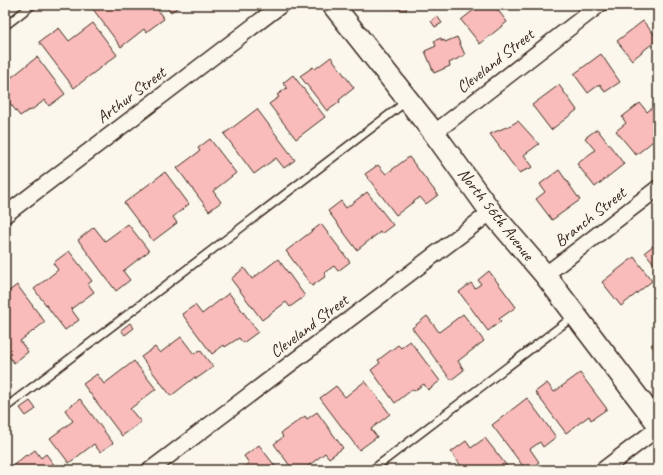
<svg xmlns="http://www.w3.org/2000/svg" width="663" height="475" viewBox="0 0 663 475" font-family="Caveat,sans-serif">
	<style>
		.building { fill: #f9bcba; stroke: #3b2a1e }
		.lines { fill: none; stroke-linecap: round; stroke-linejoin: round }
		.lane-casing { stroke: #3b2a1e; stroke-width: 10 }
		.street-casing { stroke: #3b2a1e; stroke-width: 18 }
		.secondary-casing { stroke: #3b2a1e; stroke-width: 24 }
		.lane { stroke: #fbf7ec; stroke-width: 7 }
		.street { stroke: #fbf7ec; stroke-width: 15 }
		.secondary { stroke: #fbf7ec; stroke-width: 21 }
		.labels { text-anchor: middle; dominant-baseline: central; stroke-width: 3.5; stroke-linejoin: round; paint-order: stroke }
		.street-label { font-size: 17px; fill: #3b2a1e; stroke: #fbf7ec }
	</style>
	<rect width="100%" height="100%" fill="#fbf7ec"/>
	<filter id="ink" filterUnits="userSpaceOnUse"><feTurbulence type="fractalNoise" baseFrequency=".025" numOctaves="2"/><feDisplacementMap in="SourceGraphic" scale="8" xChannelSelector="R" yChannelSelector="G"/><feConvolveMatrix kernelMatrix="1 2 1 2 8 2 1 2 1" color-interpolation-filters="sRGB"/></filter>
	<g filter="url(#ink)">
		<!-- building -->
		<path class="building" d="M90 5H154L164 19 146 32 144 29 121 47Z
			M165 5H181L171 12Z
			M382 5H407L406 10 382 6Z
			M480 5H494L507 22 480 44 461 20Z
			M437 16 442 23 435 27 431 21Z
			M643 21 658 39 632 60 617 41Z
			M93 23 117 55 74 88 39 42 59 28 69 41Z
			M457 37 465 55 449 63 450 66 434 73 425 51 436 46 434 41 441 38 442 41 444 40 445 42Z
			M601 54 620 82 605 92 600 84 588 93 574 74Z
			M37 57 65 94 49 106 45 100 30 111 29 110 20 116 5 97V68L12 77Z
			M331 57 354 88 339 100 340 102 327 111 300 76 313 67 315 69Z
			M293 75 325 117 296 139 269 104 279 97 277 95 287 88 283 83Z
			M559 85 577 110 551 130 532 105Z
			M640 103 647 112 653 107 658 114V137L636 155 616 131 626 123 622 117Z
			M257 109 295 160 284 168 276 158 254 174 224 134Z
			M518 121 539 144 524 155 533 167 519 173 490 134 511 125Z
			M597 129 624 164 595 187 577 164 595 150 585 138Z
			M210 139 236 173 213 191 221 202 209 211 177 168 200 151 198 148Z
			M409 157 438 195 426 204 420 197 396 215 365 174 378 165 386 174Z
			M559 170 580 200 552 220 536 199 545 192 540 184Z
			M165 172 189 204 173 217 177 223 153 241 124 203Z
			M367 192 393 225 381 234 380 232 357 250 328 211 341 201 346 208Z
			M128 224 149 251 123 271 130 280 116 291 78 240 94 227 105 241Z
			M321 224 350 262 338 271 334 266 324 273 326 276 312 286 286 251Z
			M658 242V269L645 252Z
			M69 251 92 281 88 284 94 292 71 309 79 320 65 330 34 289 58 270 53 263Z
			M634 257 652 281 621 306 602 282Z
			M278 259 305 296 290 307 286 302 262 320 231 279 244 268 252 279Z
			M489 271 516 307 499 319 501 321 488 331 459 292 471 283 475 288 481 284 478 280Z
			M17 285 45 322 20 341 28 352 14 363 5 351V294Z
			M229 293 258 332 243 343 239 338 225 347 224 345 212 354 182 314 195 305 202 314Z
			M463 314 484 341 458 361 464 370 451 380 412 328 427 316 439 332Z
			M130 323 134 328 125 335 121 330Z
			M181 337 194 354 200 350 213 367 196 379 195 377 171 396 141 357 155 347 160 353Z
			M658 340V355L651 345Z
			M410 341 440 381 428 390 424 384 414 391 413 389 395 403 371 370 380 363 378 360 398 345 401 348Z
			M134 361 156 389 130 409 141 422 122 436 83 384 97 374 104 384Z
			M580 373 607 409 591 420 589 416 566 433 535 392 547 383 554 392Z
			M365 381 390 414 371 429 377 437 359 450 320 398 336 386 345 397Z
			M527 398 556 437 543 447 540 442 530 449 539 462 528 470H526L492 425Z
			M80 399 113 443 100 452 94 444 69 463 50 438 73 421 65 410Z
			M30 401 36 409 26 416 20 408Z
			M317 412 343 448 329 458 325 453 303 470H293L274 444 283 437 281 433 305 416 307 419Z
			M485 438 510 470H464L451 452 466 441 471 448Z
			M259 445 278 470H239L249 463 244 456Z
			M35 450 41 458 46 454 58 470H5V462L10 468 26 455 27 456Z"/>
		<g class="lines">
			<!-- lane casing -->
			<g class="lane-casing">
				<path id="lane" d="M5 26 32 5
					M5 408 407 101
					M372 470 574 316"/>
			</g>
			<!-- street casing -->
			<g class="street-casing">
				<path id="street" d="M434 133 599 5
					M5 215 281 5
					M545 275 658 188
					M150 470 491 212
					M603 470 658 428"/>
			</g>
			<!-- secondary casing -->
			<g class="secondary-casing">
				<path id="secondary" d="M333 5 434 133 491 212 545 275 658 424"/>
			</g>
			<!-- lane -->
			<use href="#lane" class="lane"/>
			<!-- street -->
			<use href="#street" class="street"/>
			<!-- secondary -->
			<use href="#secondary" class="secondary"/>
		</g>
	</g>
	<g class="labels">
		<!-- street labels -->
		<g class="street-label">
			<text transform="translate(495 61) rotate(-38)">Cleveland Street</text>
			<text transform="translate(131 95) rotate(-37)">Arthur Street</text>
			<text transform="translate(496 214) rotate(52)">North 56th Avenue</text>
			<text transform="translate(590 217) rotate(-38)">Branch Street</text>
			<text transform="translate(309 326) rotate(-37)">Cleveland Street</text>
		</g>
	</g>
	<!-- margin -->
	<rect width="663" height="475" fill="none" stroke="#fbf7ec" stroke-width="20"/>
	<rect x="10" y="10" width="643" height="455" fill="none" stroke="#3b2a1e" stroke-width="1.5" filter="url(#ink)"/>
</svg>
